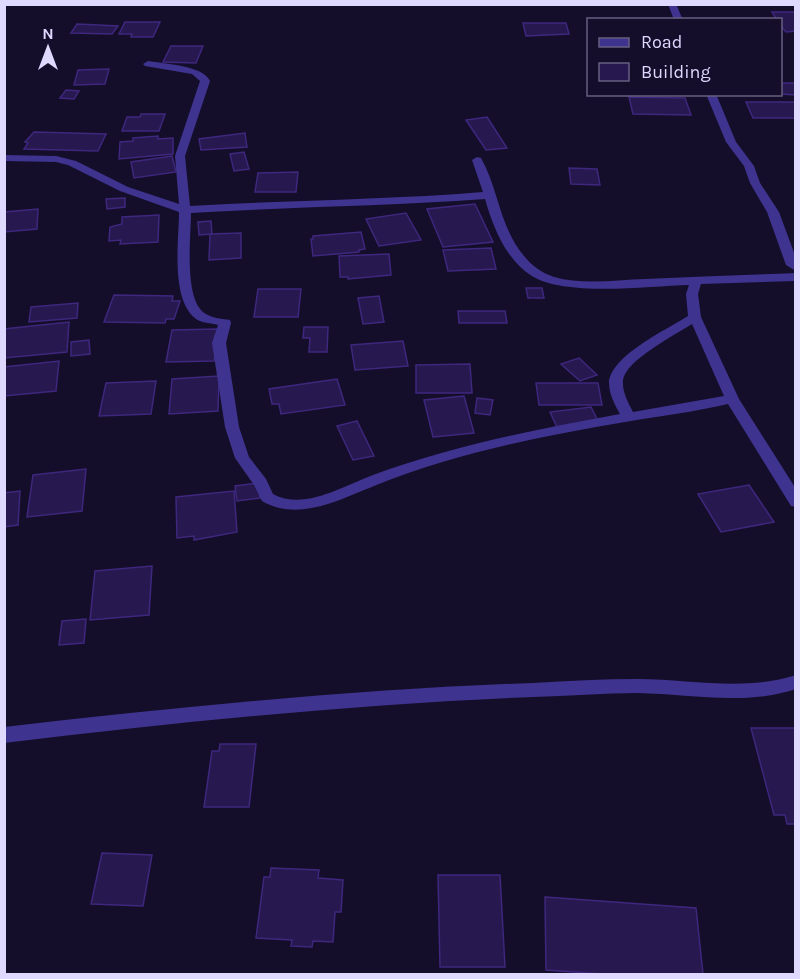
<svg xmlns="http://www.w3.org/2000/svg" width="800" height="979" viewBox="0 0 800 979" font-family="Karla,sans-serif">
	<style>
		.building { fill: #27184f; stroke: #3e277d; stroke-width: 1.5 }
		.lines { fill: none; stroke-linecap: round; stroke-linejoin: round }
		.minor { fill: #3e348f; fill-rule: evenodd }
	</style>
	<rect width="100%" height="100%" fill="#150e2b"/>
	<!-- building -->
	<path class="building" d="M772 12H796V31L786 32 780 25V20H777Z
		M125 22H160L153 37H131L132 34H119Z
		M523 23H566L569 34 526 36Z
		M77 24 118 26 112 34 71 33Z
		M171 46H203L196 63 163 62Z
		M109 69 105 84 74 85 78 70Z
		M780 83H796V95L780 94Z
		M66 90 79 91 74 99 60 98Z
		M629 97 685 98 691 115 633 114Z
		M746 102H796V118H753Z
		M141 114H165L159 131H122L127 117H140Z
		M487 117 507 148 486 150 466 120Z
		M34 132 106 134 98 151 24 149 28 143 25 142Z
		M245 133 247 147 201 150 199 139Z
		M158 136V139L173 138V154L119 159 120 142 133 141V138Z
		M244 152 249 169 234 171 230 154Z
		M172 156 176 172 134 178 131 162Z
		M569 168 597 169 600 185 571 184Z
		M298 172 296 192H255L258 173Z
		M125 198V207L107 209 106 199Z
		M475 204 493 242 443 247 427 209Z
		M38 209 37 229 4 232V212Z
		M406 213 421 240 379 246 366 219Z
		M159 215 158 242 120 244 121 240 109 241 110 227 122 224V217Z
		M211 221 212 234 199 235 198 222Z
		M361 232 365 249 359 250V252L313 256 311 239H313V236Z
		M241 233V258L209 260 210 234Z
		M491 248 496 269 448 271 443 250Z
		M389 254 391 275 348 279V277H340L339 256Z
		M526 288H542L544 298H528Z
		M258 289H301L298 317H254Z
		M114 295 173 296 172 301H180L174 319H166L165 323 104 322Z
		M379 296 384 322 363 324 358 298Z
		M78 303 77 318 29 322 31 307Z
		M458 311H505L507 323H459Z
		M69 322 67 352 4 358V329Z
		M304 327H328L327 352H309L310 338H303Z
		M218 329 214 361 166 362 172 330Z
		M89 340 90 354 71 356V342Z
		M403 341 408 366 355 370 351 345Z
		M579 358 597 375 580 381 561 364Z
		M59 361 56 391 4 396V367Z
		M470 364 472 393H416V365Z
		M219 376 218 411 169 414 172 379Z
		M337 379 345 405 281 414 279 404H272L269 389Z
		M156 381 151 414 99 416 106 383Z
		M536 383H598L602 405H539Z
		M464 396 474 433 433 437 424 400Z
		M477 398 493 400 490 415 475 413Z
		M591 407 599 423 557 427 550 412Z
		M357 421 374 456 353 460 337 426Z
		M86 469 82 511 27 517 33 475Z
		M258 483 260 498 237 501 235 486Z
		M749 485 774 522 721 532 698 494Z
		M20 491 18 525 4 527V493Z
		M234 491 237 532 194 540V536L177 538 176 497Z
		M152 566 149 615 90 620 95 571Z
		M86 619 84 643 59 645 62 621Z
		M751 728H796V824H787L785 815H774Z
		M220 744H256L249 807H204L212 751H219Z
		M102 853 152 855 143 906 91 904Z
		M271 868 319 870 318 878 343 880 341 912H335L333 942 313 941 312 947 291 946 292 940 256 938 264 877H270Z
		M438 875H500L505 967H440Z
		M545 897 696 908 703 974H602L546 970Z"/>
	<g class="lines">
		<!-- minor -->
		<path class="minor" d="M668 4H676L683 20H674Z
			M148 61C164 64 203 65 210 81L185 156 190 206C288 200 385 200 483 192L472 160 477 157 481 158C499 190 499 226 524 256 532 266 542 273 554 277 582 285 616 280 645 279 695 277 745 275 796 273V281L701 284 698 294 701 317 739 399 796 489V507L791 506 728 404C694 412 660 416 625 422 541 436 453 454 374 486 339 500 298 522 262 501L254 485 235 458 225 427 212 343 218 325C212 323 201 323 196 319 170 299 179 241 179 212L120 191 68 165 56 162 4 161V155L56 156 76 161 128 187 179 204 175 156 200 81 192 74 145 66 143 64ZM485 199C493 227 506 260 532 276 566 297 648 286 689 285L686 294 688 316C668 329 610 356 609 383 609 394 615 405 620 414 537 429 452 446 373 475 343 486 304 511 273 494L266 479 249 457 239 427 226 343 231 323 230 320C223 319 212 318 206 314 183 302 191 236 191 213 289 207 387 206 485 199ZM692 324 724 396 633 412C628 402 622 392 623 380 626 360 675 335 692 324Z
			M706 94H716L736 142 754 166 760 183 779 212 796 258V271L786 265 767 212 750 183 744 166 726 142Z
			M796 675V689C745 706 689 694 638 693 603 693 568 696 533 697 356 704 180 722 4 743V727C180 707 356 689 533 683 568 681 603 679 638 679 689 679 745 692 796 675Z"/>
	</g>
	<!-- border -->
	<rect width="800" height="979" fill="none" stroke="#dfd8ff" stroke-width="12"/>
	<!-- legend -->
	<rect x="587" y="18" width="195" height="78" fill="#150e2b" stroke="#665f80" stroke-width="1.5"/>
	<rect x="599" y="38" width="30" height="9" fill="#3e348f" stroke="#665f80" stroke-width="1.5"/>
	<text x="641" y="48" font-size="18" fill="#dfd8ff">Road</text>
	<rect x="599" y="63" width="30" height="18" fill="#27184f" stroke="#665f80" stroke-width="1.5"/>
	<text x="641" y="78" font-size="18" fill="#dfd8ff">Building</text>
	<!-- north arrow -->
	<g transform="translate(48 48)" stroke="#150e2b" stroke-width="4.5" paint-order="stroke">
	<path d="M0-4.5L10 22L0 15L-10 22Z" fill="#dfd8ff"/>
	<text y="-9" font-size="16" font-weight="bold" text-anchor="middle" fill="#dfd8ff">N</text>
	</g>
</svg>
